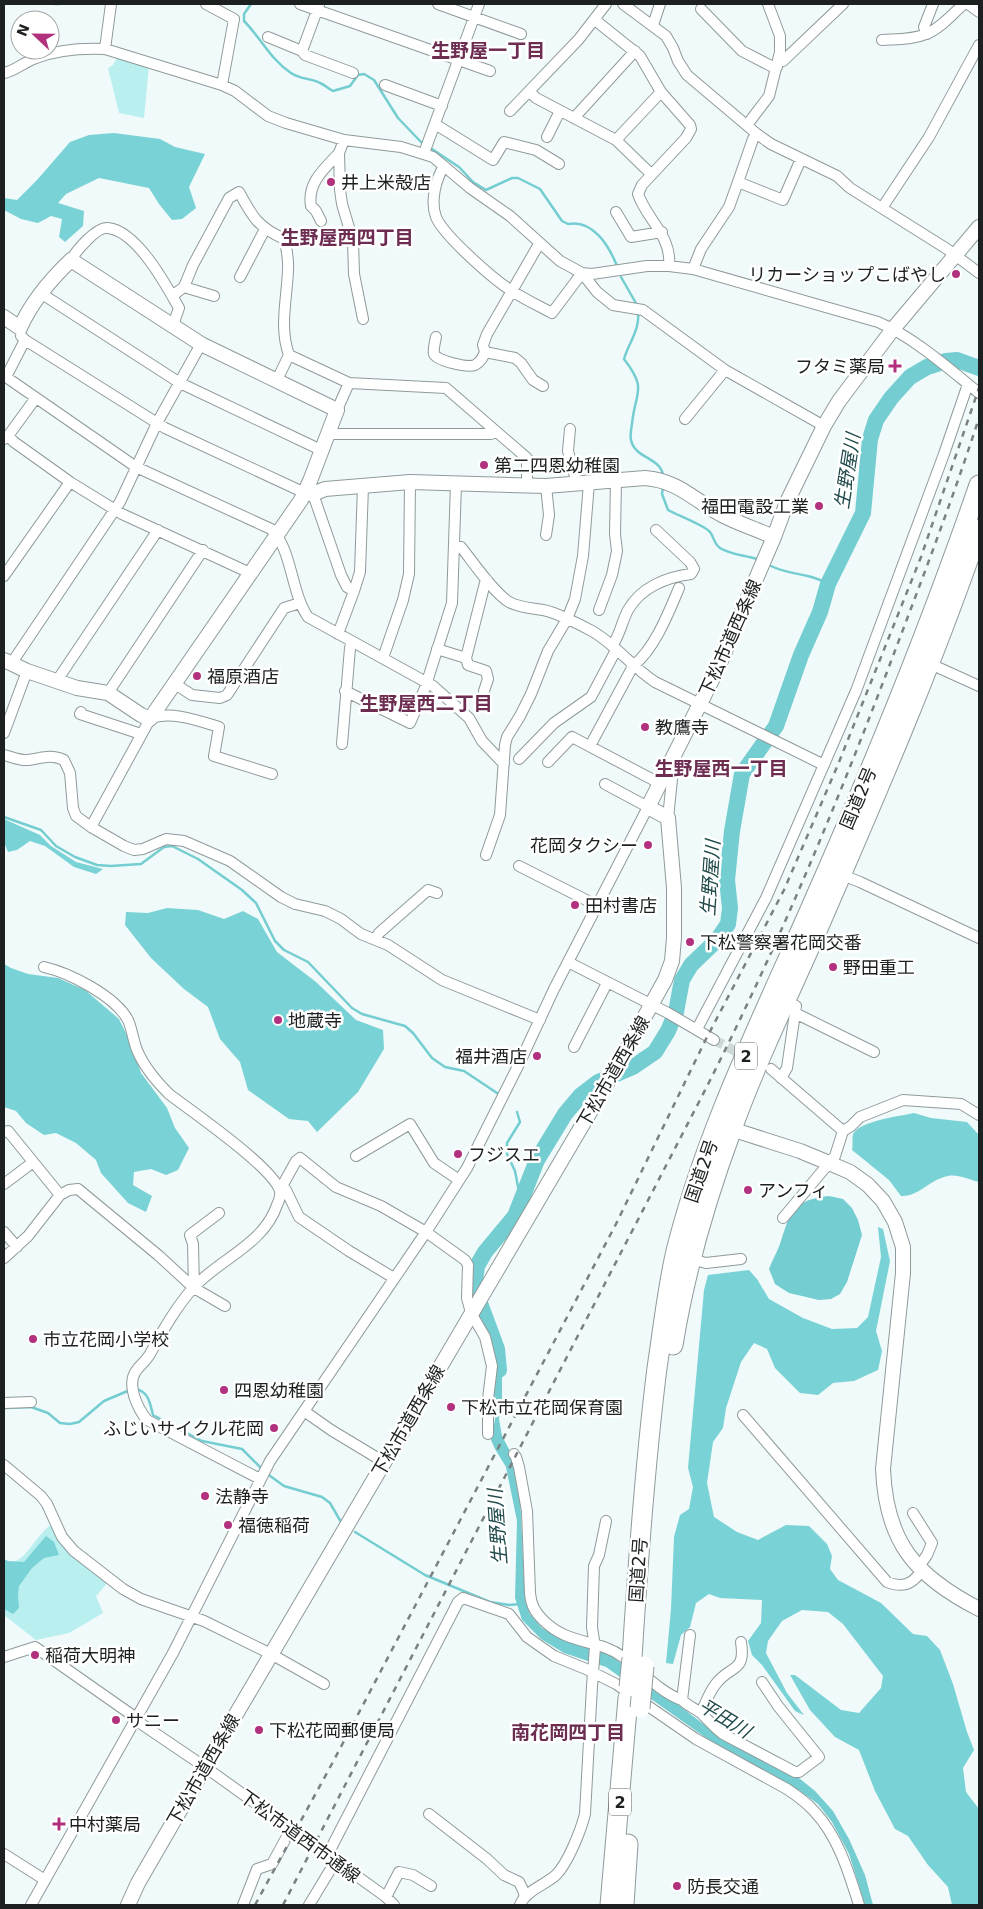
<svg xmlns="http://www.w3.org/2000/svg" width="983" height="1909" viewBox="0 0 983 1909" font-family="'DejaVu Sans','Noto Sans JP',sans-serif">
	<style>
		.green { fill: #baeff0 }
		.forest { fill: #79d2d5 }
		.water { fill: #74cdd0 }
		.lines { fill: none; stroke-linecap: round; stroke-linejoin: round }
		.stream { stroke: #74cdd0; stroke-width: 2.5 }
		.river { stroke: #74cdd0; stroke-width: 16 }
		.street-tunnel { stroke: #d0d9d9; stroke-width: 10; stroke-dasharray: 10 5; stroke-linecap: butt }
		.street-casing { stroke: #909a9a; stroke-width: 12 }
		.secondary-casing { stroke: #909a9a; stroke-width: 16 }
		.highway-casing { stroke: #909a9a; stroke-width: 21 }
		.street { stroke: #fff; stroke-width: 10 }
		.secondary { stroke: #fff; stroke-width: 14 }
		.highway { stroke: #fff; stroke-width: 19 }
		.rail { stroke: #7b8181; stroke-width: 2.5; stroke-dasharray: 6 6; stroke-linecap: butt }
		.highway-bridge-casing { stroke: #909a9a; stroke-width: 21; stroke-linecap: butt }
		.highway-bridge { stroke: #fff; stroke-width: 19 }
		.poi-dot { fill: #b2317e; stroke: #fff; stroke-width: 2 }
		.labels { text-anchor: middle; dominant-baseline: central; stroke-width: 5; stroke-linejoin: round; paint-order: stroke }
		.shield { fill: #fff; stroke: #616364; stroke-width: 1 }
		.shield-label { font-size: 16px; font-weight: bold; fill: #1d2021 }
		.poi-label { font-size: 18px; fill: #1d2021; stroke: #fff; text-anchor: start }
		.street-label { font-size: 18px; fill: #1d2021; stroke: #fff }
		.neighbourhood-label { font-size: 19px; font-weight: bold; fill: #6c2d50; stroke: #fff }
		.water-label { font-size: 19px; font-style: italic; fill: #224b4c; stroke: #fff }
	</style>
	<rect width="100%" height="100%" fill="#f0fafa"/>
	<!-- green -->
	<path class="green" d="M119 54 149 65 144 118 119 113 108 68 113 65Z
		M52 1524 109 1581 96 1596 103 1613 69 1633 36 1640 4 1615V1563C7 1562 13 1563 16 1561 28 1556 39 1532 52 1524Z"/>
	<!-- forest -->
	<path class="forest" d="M114 133 160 139 175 147 205 154 189 187 196 208 182 219 172 220 159 204 149 188 99 178 66 194 58 203 84 211 83 226 65 242 59 237 62 219 51 216 38 223 21 219 4 210V198L17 200 37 180 70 142 89 135Z
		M4 819 40 835 51 846 76 862 103 869 96 874 74 867 45 846 30 841 17 850 8 852 4 842Z
		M167 908 198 910 224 919 243 911 258 919 277 952 316 982 356 1020 383 1030 384 1049 358 1092 317 1132 308 1121 289 1119 248 1090 240 1062 220 1039 208 1007 184 989 151 958 125 925 126 912 148 913Z
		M4 964 11 968 28 974 58 978 85 990 119 1019 133 1048 141 1073 167 1108 175 1128 189 1148 178 1170 166 1175 151 1169 134 1172 133 1185 152 1196 146 1212 128 1203 101 1173 96 1160 76 1143 56 1133 44 1135 26 1123 16 1111 4 1107Z
		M914 1113 931 1118 967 1122 979 1135V1182C970 1180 957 1174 948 1176 930 1179 919 1197 901 1196L889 1180 852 1150C853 1146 852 1138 853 1134 859 1121 901 1116 914 1113Z
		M878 1227 883 1229 890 1261 876 1331 882 1351 878 1370 854 1381 833 1383 818 1395 800 1393 775 1368 767 1349 754 1343 741 1362 726 1408 723 1428 713 1442 707 1483 714 1517 737 1532 758 1540 786 1525 809 1526 827 1544 832 1556 830 1569 838 1580 881 1603 913 1634 927 1636 940 1650 953 1684 967 1732 974 1750 963 1768 966 1792 979 1809V1905H952L948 1887 928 1865 908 1836 895 1829 875 1791 859 1750 835 1737 810 1710 790 1675H795L841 1710 859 1713 881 1688 883 1676 843 1624 828 1612 802 1610 782 1621 768 1641 766 1653 787 1693 804 1715 795 1711 762 1665 752 1655 748 1641 761 1623 762 1600 720 1598 709 1594 696 1603 690 1627 681 1635 673 1664 666 1663 671 1609 674 1537 680 1515 689 1509 693 1487 688 1468 704 1290 708 1275 749 1270 757 1279 769 1299 803 1318 832 1329 857 1328 868 1317 881 1257Z
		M46 1536 54 1542 59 1555 44 1558 32 1568 19 1586 18 1594 19 1608 13 1614 4 1609V1559L8 1561 24 1562Z"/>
	<!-- water -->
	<path class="water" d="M829 1196 843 1199 852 1208 858 1220 862 1235 847 1282 840 1294 831 1299 819 1300 789 1293 775 1284 769 1269C773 1259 776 1254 780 1244 790 1213 792 1200 829 1196Z
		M497 1349 502 1364V1399L499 1419 502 1436 510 1451 520 1495 525 1600 530 1614 542 1628 564 1640 610 1655 663 1693 715 1733 799 1778 815 1791 833 1811 849 1839 865 1875 873 1905H865L849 1854 832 1822 818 1804 797 1789 723 1750 606 1667 564 1653 541 1639 522 1620 515 1598 517 1521 506 1467 495 1449 491 1440 495 1419 493 1397 497 1373Z"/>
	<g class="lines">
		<!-- stream -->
		<path class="stream" d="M55 4H59
			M251 4 244 14V21C261 38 271 60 291 73 301 80 311 78 320 83 325 85 329 89 333 91L350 86 358 75 364 74 374 80 398 118 422 143
			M432 149 459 167 473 182 486 190 512 178H518L540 189 562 221 568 224C593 219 609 246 617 266
			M621 277 637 305
			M638 312C640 330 629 342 624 359 648 390 635 391 632 424 631 429 630 435 631 440 635 459 660 457 663 475
			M663 487 662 494 668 510C677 515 706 526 710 532 714 537 714 544 720 548 731 555 744 555 757 559
			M771 566C791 576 808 572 828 584
			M4 817 41 830 56 846 75 857 97 865 111 866 141 864 164 847 172 846 198 859 242 890 256 903 275 941 284 950 308 962 352 1008 362 1014 405 1026 413 1033 432 1058 445 1067 464 1071 497 1093
			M517 1112 520 1122 507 1143V1154L515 1171 521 1202
			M135 1389C149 1391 150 1404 153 1415L202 1441 242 1449 262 1469
			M4 1408 31 1407 48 1413 60 1423 70 1424 79 1422 104 1401 130 1390
			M266 1473 284 1486 322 1497 330 1503 341 1522
			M355 1532 425 1575 490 1602 509 1605 520 1604"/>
		<!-- river -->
		<path class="river" d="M499 1370 497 1349 474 1287 477 1266 485 1252 515 1216 537 1160 565 1114 581 1095 598 1082 633 1067 655 1052 668 1031 676 1012 682 980 691 965 718 939 728 924 730 908 727 880 732 831 742 774 776 726 801 655 820 612 828 584 863 513 870 439 876 420 891 398 910 377 927 367 946 361 957 360 979 368"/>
		<!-- street-tunnel -->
		<path class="street-tunnel" d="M714 1040 749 1058"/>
		<!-- street casing -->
		<g class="street-casing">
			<path id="street" d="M206 4 234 19 222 85
				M300 4 490 71
				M438 4 521 34
				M623 4 666 36 673 48 678 61 687 75 757 134 771 144 837 176 850 188 947 249 979 273
				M968 4 979 12
				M701 9 742 51 771 66 777 67
				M595 20 640 56 661 92 690 125 691 129 686 138 642 185 638 194C647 220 672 236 669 266
				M653 25 660 4
				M927 34 924 27 933 4
				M268 37 302 51 305 55 353 73
				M882 40C896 39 912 40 926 34 940 29 952 14 964 4
				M105 49 111 4
				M302 51 319 5
				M778 61H783L843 4
				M4 73C15 71 24 62 36 58 57 50 82 48 105 49L222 85 235 91 268 116 286 123 344 140 401 147 433 157 470 188 510 216 560 261 582 273 592 274 647 266H669L693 269 878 322C915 338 948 368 979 393
				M385 85 442 106
				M530 92 536 98 616 140 651 174
				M510 111 579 39 606 4
				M574 118 635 51
				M435 124 493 160 504 142 536 150 559 164
				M747 125 769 96 780 52V36L768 4
				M757 134 753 139 738 182 783 200 801 159
				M547 137 560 111
				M344 140 339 153 340 190 342 204 353 241 354 274 363 319
				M616 140 661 92
				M424 153 479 4
				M444 166C436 179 430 201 436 217 443 235 494 280 512 291 524 299 539 306 552 313L582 273 597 292 613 305 643 310 725 370 824 426
				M882 208 929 137 979 45
				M616 212 631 237 662 232
				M321 221 316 211 311 206C307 183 324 169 339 153
				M539 244 487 334 483 345 485 352 515 358 521 363 533 380 543 386
				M71 260C76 251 97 226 108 228 137 231 166 285 179 308L173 325
				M693 269 701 249 729 207 738 182
				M240 277 265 229
				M184 287 214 296
				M42 294 180 383 321 450
				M172 296 184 287 193 265 229 198 239 192C252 216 258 228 285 239 286 249 289 260 288 270 287 299 279 327 289 355L349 383 337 410
				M21 336 25 340 165 428 305 493
				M436 337C435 342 433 349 434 354 437 361 468 368 475 365 481 362 483 357 485 352
				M25 340 6 377 136 467 271 529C292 548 291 593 308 617L433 686 469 718 482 741 504 764
				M277 380 289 355
				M349 383 446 388 527 458V486
				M685 419 725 370
				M570 429 568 451 577 484
				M328 431 334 434H491L496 432
				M8 436 14 442 70 482 122 514 250 573
				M4 439 8 436 35 399
				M313 494 341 575 347 587 354 591
				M546 535 549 515 546 486
				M455 546 461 547C473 562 493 592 509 602 520 608 531 608 543 610 555 612 581 625 592 631 615 644 632 667 655 682L824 765
				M4 576 70 482
				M599 610 612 575 617 551 615 534 616 480
				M338 634 354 591 360 572 363 486
				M612 646C620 635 622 621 628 610 641 587 667 577 691 574L694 569 690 562 656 530
				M437 649 466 658 485 583 487 580
				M383 658 403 600 409 574 410 482
				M466 658 468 665 486 671 488 679 484 691
				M926 662 979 686
				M11 664 120 502 157 423 201 344
				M57 682 60 676 158 530
				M175 684 192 695 220 698 227 695 284 608 300 603
				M345 691 410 723 425 688 452 603 456 484
				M108 693 203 550
				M81 712 80 714 141 734
				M4 733 27 671
				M342 744 350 648 352 642
				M590 746 633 666C655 648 668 614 679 588
				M4 755C12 757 20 761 28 760 42 758 51 754 64 760L70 773 73 808 76 816 91 827 124 846 134 850 143 849 166 839 184 841 230 861 281 897 295 904 325 911 341 919 361 934 388 945 442 980 540 1020
				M519 759 554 723 591 697 616 650
				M548 762 572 737 661 784
				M668 818 674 760
				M91 827 150 719C170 710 199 721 219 727L214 756 272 774
				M486 855 500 815 505 745 507 737 520 716 531 694 548 651 567 619 575 599 583 556 589 483
				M519 866 598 906
				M837 873 860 882 979 938
				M376 938 379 933 428 890 437 893
				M568 962 668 1013 714 1040
				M44 967C70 973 115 996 128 1020 132 1029 133 1040 137 1050 144 1067 156 1081 169 1094 191 1111 273 1167 280 1191 281 1196 279 1201 277 1205 264 1244 220 1259 194 1287 176 1307 163 1330 150 1354 146 1361 140 1365 136 1371 126 1385 138 1409 147 1420L260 1479
				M795 1013 874 1052
				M697 1029 766 898 856 691 944 454 968 384
				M574 1047 607 983
				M771 1069 843 1131
				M781 1078 787 1068 795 1013 796 1006 786 1001
				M4 1132 8 1131 60 1195
				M356 1156 410 1124 434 1163 459 1180
				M4 1184 32 1163
				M281 1188 286 1190 299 1217 349 1251 394 1278
				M280 1190 296 1161 300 1158 336 1187 381 1206 426 1232 465 1260 468 1265 467 1298 471 1313 485 1337 492 1366 488 1399V1434
				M783 1218 835 1156 843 1131 851 1126 860 1117 903 1100 961 1104 979 1115
				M4 1232 17 1247
				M4 1258 28 1236 60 1195 69 1190 78 1189 158 1255 194 1288 225 1306
				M691 1259 706 1263 741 1259
				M194 1288 193 1244 190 1235 219 1213
				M4 1403 31 1402
				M304 1411 331 1430 384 1462
				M743 1415 887 1582C903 1588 911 1585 922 1571
				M514 1454 516 1457 519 1467 527 1511 530 1593C531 1605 535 1612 543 1620 569 1646 597 1638 623 1657 642 1671 659 1692 682 1700
				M4 1465 41 1496 47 1504 62 1537 74 1551 123 1589 141 1599 204 1621 271 1654 324 1684
				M913 1513 932 1543 927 1555 918 1568
				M690 1635 682 1700C688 1706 696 1709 702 1714 709 1721 715 1728 723 1734L795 1772H799L819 1757 778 1706 762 1682
				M4 1657 35 1647 132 1715 140 1723 205 1767 386 1897 394 1905
				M701 1713C705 1704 709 1693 715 1685 730 1664 746 1674 741 1642
				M429 1814 487 1859 504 1875 519 1882 523 1890 525 1897
				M4 1854 45 1880
				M327 1856 458 1602 463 1598 509 1614 527 1637 554 1656 586 1669 616 1684 696 1739 787 1789C796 1795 806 1802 814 1811 838 1836 849 1873 859 1905
				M386 1897 399 1872 413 1875 431 1886
				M31 1905 173 1653 270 1461 426 1232 467 1168 520 1062 554 989 648 807 605 784
				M243 1905 257 1869 272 1864 291 1829
				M309 1905 335 1862
				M520 1905C525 1891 545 1885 556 1875 568 1863 581 1830 585 1814L592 1686 595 1647 592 1627 594 1566 599 1555 606 1521"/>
		</g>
		<!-- secondary casing -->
		<g class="secondary-casing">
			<path id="secondary" d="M4 317 20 328C31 303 51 279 71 260L201 344 337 410 310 481 301 500 150 719 141 715 108 693 77 688 27 671 4 660
				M305 493 313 494 325 489 410 482 546 486 645 478C680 481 694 501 724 516 740 524 758 530 774 537
				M725 1127 800 1151 829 1163 850 1172 868 1185 883 1201 895 1222 903 1247V1273L883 1469C886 1542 915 1576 979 1609
				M128 1905 138 1883 205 1767 620 1061 665 980 672 961 674 938V888L668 818 648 807 716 672 774 537 787 502 824 426 839 401 893 329 979 227"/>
		</g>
		<!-- highway casing -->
		<g class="highway-casing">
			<path id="highway" d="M673 1345C685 1271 706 1199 732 1129 755 1065 785 1003 813 940 872 804 931 669 979 529
				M632 1658C638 1561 645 1464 657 1368 663 1329 667 1290 676 1251 706 1131 762 1019 812 905 873 767 930 627 979 485
				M610 1905 628 1698
				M624 1905 628 1844"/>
		</g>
		<!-- street -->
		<use href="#street" class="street"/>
		<!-- secondary -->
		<use href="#secondary" class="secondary"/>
		<!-- highway -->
		<use href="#highway" class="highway"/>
		<!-- rail -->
		<path class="rail" d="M255 1905 334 1760 616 1224 705 1041 784 890 837 767 921 557 979 388
			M283 1905 700 1100C774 956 836 807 893 656 923 577 953 498 979 418"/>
		<!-- highway-bridge casing -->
		<g class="highway-bridge-casing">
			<path id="highway-bridge" d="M629 1687 632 1658
				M640 1708 644 1666"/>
		</g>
		<!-- highway-bridge -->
		<use href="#highway-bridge" class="highway-bridge"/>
	</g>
	<!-- markers -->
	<g class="poi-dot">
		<circle cx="331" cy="182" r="5"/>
		<circle cx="956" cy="274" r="5"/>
		<path d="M892.5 358.5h5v5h5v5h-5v5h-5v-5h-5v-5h5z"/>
		<circle cx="484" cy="465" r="5"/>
		<circle cx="819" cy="506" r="5"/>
		<circle cx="197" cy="676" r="5"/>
		<circle cx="645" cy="727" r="5"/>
		<circle cx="648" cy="845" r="5"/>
		<circle cx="575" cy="905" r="5"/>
		<circle cx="690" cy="942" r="5"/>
		<circle cx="833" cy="967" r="5"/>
		<circle cx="278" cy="1020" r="5"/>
		<circle cx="537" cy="1056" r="5"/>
		<circle cx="458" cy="1154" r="5"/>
		<circle cx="748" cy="1190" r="5"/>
		<circle cx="33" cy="1339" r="5"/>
		<circle cx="224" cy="1390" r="5"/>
		<circle cx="451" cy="1407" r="5"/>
		<circle cx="274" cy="1428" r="5"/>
		<circle cx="205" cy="1496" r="5"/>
		<circle cx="228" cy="1525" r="5"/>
		<circle cx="35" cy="1655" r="5"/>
		<circle cx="116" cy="1720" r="5"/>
		<circle cx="259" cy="1730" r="5"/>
		<path d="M56.5 1816.5h5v5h5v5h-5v5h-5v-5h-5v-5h5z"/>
		<circle cx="677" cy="1886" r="5"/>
	</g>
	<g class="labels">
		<!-- shield labels -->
		<g class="shield">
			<rect x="735" y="1042.5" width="22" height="27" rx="4"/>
			<rect x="609" y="1788.5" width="22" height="27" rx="4"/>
		</g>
		<g class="shield-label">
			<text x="746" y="1056">2</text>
			<text x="620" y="1802">2</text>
		</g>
		<!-- poi labels -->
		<g class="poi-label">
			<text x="341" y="182">井上米殻店</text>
			<text x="946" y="274" text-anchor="end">リカーショップこばやし</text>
			<text x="885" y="366" text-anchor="end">フタミ薬局</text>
			<text x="494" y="465">第二四恩幼稚園</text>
			<text x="809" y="506" text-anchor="end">福田電設工業</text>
			<text x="207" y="676">福原酒店</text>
			<text x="655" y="727">教鷹寺</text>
			<text x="638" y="845" text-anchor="end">花岡タクシー</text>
			<text x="585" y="905">田村書店</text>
			<text x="700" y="942">下松警察署花岡交番</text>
			<text x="843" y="967">野田重工</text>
			<text x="288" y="1020">地蔵寺</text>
			<text x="527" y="1056" text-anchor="end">福井酒店</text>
			<text x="468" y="1154">フジスエ</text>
			<text x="758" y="1190">アンフィ</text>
			<text x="43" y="1339">市立花岡小学校</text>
			<text x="234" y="1390">四恩幼稚園</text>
			<text x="461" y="1407">下松市立花岡保育園</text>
			<text x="264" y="1428" text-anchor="end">ふじいサイクル花岡</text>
			<text x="215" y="1496">法静寺</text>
			<text x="238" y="1525">福徳稲荷</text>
			<text x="45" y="1655">稲荷大明神</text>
			<text x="126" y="1720">サニー</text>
			<text x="269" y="1730">下松花岡郵便局</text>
			<text x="69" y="1824">中村薬局</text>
			<text x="687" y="1886">防長交通</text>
		</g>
		<!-- street labels -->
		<g class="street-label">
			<text transform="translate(730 638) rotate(-66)">下松市道西条線</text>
			<text transform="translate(858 798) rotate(-67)">国道2号</text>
			<text transform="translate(613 1072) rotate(-60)">下松市道西条線</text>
			<text transform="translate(701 1171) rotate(-71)">国道2号</text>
			<text transform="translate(408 1421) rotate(-60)">下松市道西条線</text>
			<text transform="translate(638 1570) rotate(-86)">国道2号</text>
			<text transform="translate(203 1770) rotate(-60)">下松市道西条線</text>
			<text transform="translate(300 1836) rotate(36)">下松市道西市通線</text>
		</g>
		<!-- neighbourhood labels -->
		<g class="neighbourhood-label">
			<text x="488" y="50">生野屋一丁目</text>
			<text x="347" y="237">生野屋西四丁目</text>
			<text x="426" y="703">生野屋西二丁目</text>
			<text x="721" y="768">生野屋西一丁目</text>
			<text x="568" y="1732">南花岡四丁目</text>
		</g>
		<!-- water labels -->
		<g class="water-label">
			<text transform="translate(847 471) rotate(-81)">生野屋川</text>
			<text transform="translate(710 878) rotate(-86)">生野屋川</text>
			<text transform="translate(497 1527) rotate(-94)">生野屋川</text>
			<text transform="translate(725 1718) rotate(31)">平田川</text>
		</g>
	</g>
	<!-- border -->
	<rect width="983" height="1909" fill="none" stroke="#1d2021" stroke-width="10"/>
	<!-- north arrow -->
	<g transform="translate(35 35) rotate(292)"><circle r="24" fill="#ffffff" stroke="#a5a6a6"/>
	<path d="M0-4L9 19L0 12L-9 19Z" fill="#b2317e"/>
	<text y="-8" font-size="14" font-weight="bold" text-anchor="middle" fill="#1d2021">N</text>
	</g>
</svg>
